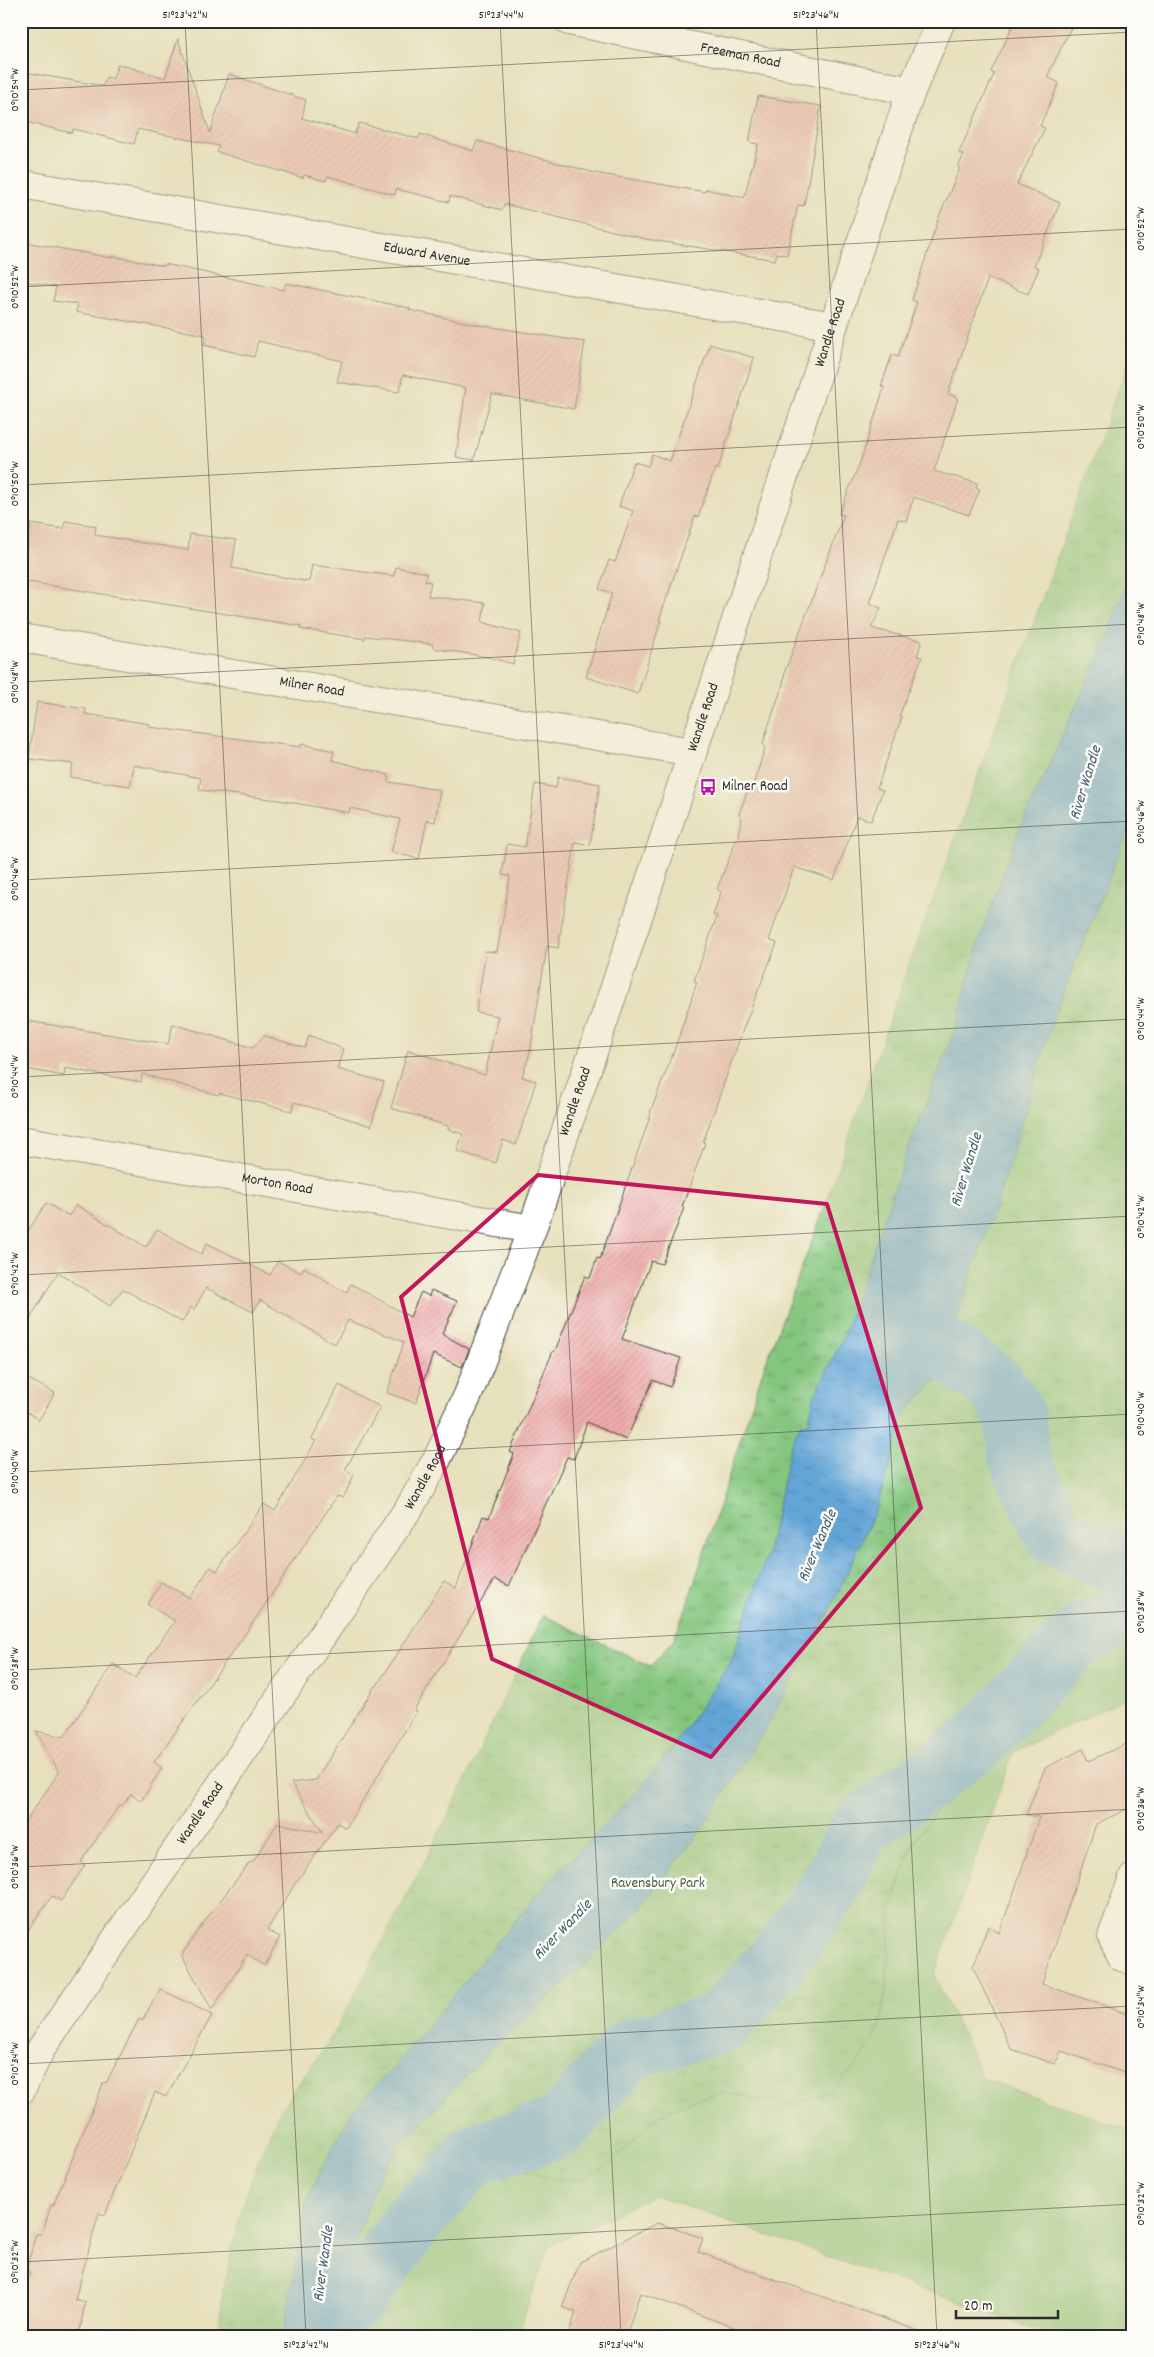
<svg xmlns="http://www.w3.org/2000/svg" width="1154" height="2357" viewBox="0 0 1154 2357" font-family="Dekko,sans-serif">
	<style>
		.grass { fill: #85c67f; stroke: #587855 }
		.park { fill: url(#park-tufts); stroke: #587855 }
		.water { fill: url(#water-ripples); stroke: #486881 }
		.lines { fill: none; stroke-linecap: round; stroke-linejoin: round }
		.river { stroke: #64a5d7; stroke-width: 61 }
		.building { fill: url(#building-hatch) }
		.minor-casing { stroke: #474641; stroke-width: 30 }
		.tertiary-casing { stroke: #474641; stroke-width: 30 }
		.minor { stroke: #fff; stroke-width: 28 }
		.tertiary { stroke: #fff; stroke-width: 28 }
		.marked { fill: none; stroke: #c2185b; stroke-width: 4; stroke-linejoin: round }
		.ticks { fill: none; stroke: #2b2b2b; stroke-width: 1; stroke-opacity: 0.45 }
		.labels { text-anchor: middle; dominant-baseline: central; stroke-width: 5; stroke-linejoin: round; paint-order: stroke }
		.street-label { font-size: 15px; fill: #2b2b2b; stroke: #fdfcf7 }
		.poi-label { font-size: 15px; fill: #2b2b2b; stroke: #fdfcf7; text-anchor: start }
		.park-label { font-size: 15px; fill: #4a6148; stroke: #fdfcf7 }
		.water-label { font-size: 16px; font-style: italic; fill: #425c70; stroke: #fdfcf7 }
		.neatline { fill: none; stroke: #2b2b2b; stroke-width: 2 }
		.ticks-label { font-size: 12px; text-anchor: middle; fill: #2b2b2b }
	</style>
	<defs>
		<pattern id="park-tufts" width="24" height="20" patternUnits="userSpaceOnUse" patternTransform="scale(1.25)"><rect width="24" height="20" fill="#85c67f"/><path d="M3 7l-1-3M5 7V3M7 7l1-3M15 17l-1-3M17 17v-4M19 17l1-3" fill="none" stroke="#6da168"/></pattern>
		<pattern id="water-ripples" width="26" height="14" patternUnits="userSpaceOnUse" patternTransform="scale(1.25)"><rect width="26" height="14" fill="#64a5d7"/><path d="M2 4q2-2 4 0t4 0M15 11q2-2 4 0t4 0" fill="none" stroke="#5387af"/></pattern>
		<pattern id="building-hatch" width="6" height="6" patternUnits="userSpaceOnUse" patternTransform="scale(1.25)"><rect width="6" height="6" fill="#eeadac"/><path d="M-1 1l2-2M0 6l6-6M5 7l2-2" fill="none" stroke="#cc9594"/></pattern>
	</defs>
	<rect width="100%" height="100%" fill="#fdfcf7"/>
	<filter id="ink" filterUnits="userSpaceOnUse"><feTurbulence type="fractalNoise" baseFrequency=".02" numOctaves="2"/><feDisplacementMap in="SourceGraphic" scale="10" xChannelSelector="R" yChannelSelector="G"/><feConvolveMatrix kernelMatrix="1 2 1 2 8 2 1 2 1" color-interpolation-filters="sRGB"/></filter>
	<filter id="wash" filterUnits="userSpaceOnUse"><feTurbulence type="fractalNoise" baseFrequency=".0096" numOctaves="4" result="noise"/><feDisplacementMap in="SourceGraphic" scale="20" xChannelSelector="R" yChannelSelector="G"/><feGaussianBlur stdDeviation="1.12" result="paint"/><feColorMatrix in="noise" values="0 0 0 0 0 0 0 0 0 0 0 0 0 0 0 0 0 1.4 0 .05"/><feComposite in="paint" operator="in"/></filter>
	<g filter="url(#wash)">
		<rect width="100%" height="100%" fill="#e7e0bc"/>
		<!-- grass -->
		<path class="grass" d="M1133 1622V1695L1013 1752 934 1976 984 2079 1133 2131V2336H1056L654 2195 549 2246 517 2336H356L359 2317 427 2223 473 2173 485 2165 502 2163 554 2179 609 2164 660 2115 695 2100 724 2093 793 2105 832 2090 859 2063 880 2025 886 1990 892 1905 911 1847 943 1800 989 1747 1083 1649 1106 1634Z"/>
		<!-- park -->
		<path class="park" d="M1133 349V1622L1106 1634 1083 1649 989 1747 943 1800 911 1847 892 1906 886 1990 880 2025 859 2063 832 2090 793 2105 724 2093 695 2100 660 2115 609 2164 581 2180 554 2179 503 2163 485 2165 473 2173 427 2223 359 2317 356 2336H218C224 2266 245 2184 276 2120 290 2091 314 2065 331 2037 357 1994 379 1947 403 1903 454 1809 497 1711 543 1615L650 1666 673 1641 686 1608 763 1370 820 1220 899 993Z"/>
		<!-- water -->
		<path class="water" d="M1133 567V818L1056 1011 1001 1190 954 1325 948 1366 906 1413 876 1509 834 1602 771 1719 700 1832 642 1906 591 1959 493 2047 401 2145 376 2183 356 2241 352 2268 356 2279 359 2317 356 2336H283L304 2215 312 2188 353 2109 397 2064 538 1893 642 1786 673 1747 731 1662 767 1555 791 1444 801 1423 808 1424 814 1398 843 1338 905 1157 955 1030 977 947 1019 830 1105 643Z"/>
		<g class="lines">
			<!-- river -->
			<path class="river" d="M912 1329 969 1365 996 1385 1015 1416 1019 1458 1056 1536 1119 1564 1133 1574
				M314 2336 337 2312 357 2297 421 2211 475 2154 558 2128 629 2049 721 2023 782 1954 828 1891 861 1826 924 1782 980 1738 1076 1639 1104 1622 1133 1611"/>
		</g>
		<g id="blocks">
			<!-- building -->
			<path class="building" d="M1015 21H1074L1047 77 1059 83 1040 126 1045 128 1017 184 1060 203 1034 266 1039 268 1028 294 988 278 948 394 958 398 934 471 977 483 976 488 980 489 969 515 914 497 906 521 898 519 869 603 881 608 871 628 922 641 917 656 922 657 899 717H902L877 788 883 790 871 821 857 816 834 880 794 867 769 940 777 943 745 1024 703 1142 705 1143 682 1207 684 1208 662 1264 651 1261 622 1339 681 1358 670 1387 653 1380 626 1440 587 1422 574 1459 567 1457 509 1586 495 1579 414 1710 417 1711 346 1828 338 1823 295 1884 267 1930 280 1937 264 1966 247 1955 212 2010 182 1955 198 1930 249 1863 253 1862 278 1823 323 1833 291 1783 316 1780 375 1686 376 1687 444 1581 456 1588 483 1516 489 1518 514 1454 510 1452 553 1351H555L585 1276 590 1278 597 1258 600 1259 651 1114 650 1113 675 1048 697 982 694 981 717 916 713 915 721 892 717 889 739 833 738 832 742 819 739 814 749 787 753 786 765 748 763 745 765 736 783 684 785 671 844 515 839 514 861 460 884 387 881 386 892 355 898 357 917 302 912 300 939 217 960 168 958 167 964 155 959 153 994 74 991 72Z
				M178 39 210 133 229 74 306 100 302 118 355 134 359 123 419 139 420 134 473 151 477 141 595 173 705 192 706 189 744 198 758 144 749 142 758 96 821 106 804 206 798 205 787 255 777 253 775 260 646 239 504 204 502 210 450 196 449 202 396 189 395 195 328 176 326 181 304 175 303 178 217 152 219 146 138 129 134 144 73 129 72 133 21 121V106L29 73 103 86 106 77 113 79 118 64 165 78Z
				M25 242 112 258V256L164 266 165 264 284 290 286 283 410 308 409 310 474 324 585 342 574 409 492 394 474 460 456 457 466 388 403 375 399 392 337 382 342 361 258 341 254 357 204 345 206 335 76 312 78 304 53 301 56 287 21 281V257Z
				M710 344 754 358 718 469 715 468 698 517 695 516 659 620H661L638 694 586 677 612 593 599 589 609 560 615 562 633 511 619 506 634 462 648 466 652 454 670 461Z
				M65 521 96 526 95 535 188 550 190 534 236 540 232 568 309 582 312 565 394 576 396 567 427 573 425 581 431 582 428 596 485 603 482 622 521 633 513 664 488 657 433 648V644L365 636V639L300 629 301 626 22 581 31 524 64 529Z
				M37 702 86 709 85 714 150 724 149 727 301 747V744L334 751 332 760 389 775 388 782 440 790 435 822 427 820 419 859 391 852 400 819 350 808 349 813 279 800 199 790 201 778 134 765 130 786 70 777 73 764 29 759Z
				M558 777 600 784 590 845 575 842 558 948 547 946 530 1052 522 1077 536 1081 516 1145 503 1140 496 1163 457 1151 463 1134 448 1129V1126L391 1108 408 1050 485 1075 498 1016 476 1012 486 951 497 952 510 876 502 875 507 844 525 847 535 784 556 788Z
				M21 1020 168 1044 173 1024 253 1048 264 1036 305 1048 309 1035 343 1049 337 1069 384 1082 371 1126 294 1102 292 1111 219 1093 218 1095 142 1074 141 1082 65 1068 64 1076 21 1068Z
				M46 1203 69 1216 76 1205 146 1247 157 1229 201 1254 207 1243 270 1275 278 1261 301 1273 304 1267 346 1293 351 1284 410 1317 421 1292 429 1296 431 1290 457 1301 442 1334 469 1349 462 1367 433 1354 416 1403 387 1393 404 1342 348 1320 335 1344 260 1300 253 1312 206 1288 194 1309 191 1307 182 1322 123 1289 110 1306 58 1272 21 1334V1242Z
				M21 1375 55 1393 39 1420 21 1408Z
				M339 1385 380 1407 345 1470 354 1475 343 1498 337 1496 244 1636 154 1762 162 1768 141 1801 131 1794 122 1806 120 1804 81 1862 85 1865 61 1901 52 1896 21 1940V1828L59 1772 36 1731 64 1737 113 1664 135 1678 175 1621 148 1605 161 1582 190 1598 210 1567 217 1571 264 1504 275 1511 316 1441 312 1439Z
				M1133 1741V1806L1096 1824 1042 1984 1133 2016V2076L1061 2051 1055 2064 1011 2049 973 1967 988 1926 999 1933 1013 1895 1039 1817 1026 1815 1045 1768 1083 1749 1088 1761Z
				M160 1989 212 2015 166 2097 155 2092 105 2215 99 2213 75 2299 85 2302 79 2336H21V2307L30 2272 26 2270 36 2234H42L51 2205 53 2206 104 2082 106 2083 139 2019 142 2021Z
				M657 2223 703 2238 698 2252 921 2332 920 2336H758L640 2293 626 2336H568L576 2312 562 2307 580 2262Z"/>
		</g>
	</g>
	<g filter="url(#ink)">
		<use href="#blocks" fill-opacity="0" stroke="#474641" stroke-width="1"/>
		<g class="lines">
			<!-- minor casing -->
			<g class="minor-casing">
				<g id="minor">
					<path id="s1" d="M569 21 911 91"/>
					<path id="s2" d="M21 184 833 326"/>
					<path id="s3" d="M21 638 692 752"/>
					<path id="s4" d="M21 1140 532 1229"/>
					<path d="M1133 1878 1112 1937 1122 1957 1133 1961"/>
				</g>
			</g>
			<!-- tertiary casing -->
			<g class="tertiary-casing">
				<g id="tertiary">
					<path id="s5" d="M21 2090 41 2049 411 1505 437 1459 468 1395 532 1229 605 1017 911 91 941 21"/>
				</g>
			</g>
			<!-- minor -->
			<use href="#minor" class="minor"/>
			<!-- tertiary -->
			<use href="#tertiary" class="tertiary"/>
		</g>
	</g>
	<!-- marked area -->
	<path d="M0 0H1154V2357H0ZM538 1175 827 1204 921 1508 711 1757 492 1659 401 1297Z" fill="#e7e0bc" fill-opacity=".55" fill-rule="evenodd"/>
	<path class="marked" d="M538 1175 827 1204 921 1508 711 1757 492 1659 401 1297Z"/>
	<!-- ticks -->
	<path class="ticks" d="M185 21 306 2336M500 21 621 2336M816 21 937 2336M1131 21 1133 46M21 90 1133 32M21 287 1133 229M21 485 1133 427M21 682 1133 624M21 880 1133 821M21 1077 1133 1019M21 1275 1133 1216M21 1472 1133 1414M21 1670 1133 1611M21 1867 1133 1809M21 2064 1133 2006M21 2262 1133 2204"/>
	<!-- icons -->
	<defs>
		<g id="bus-bare" transform="scale(1.35)"><path d="M-5-6H5V4H4V6H2V4H-2V6H-4V4H-5ZM-3.5-4V0h7V-4ZM-3.5 1.2v1.5H-2V1.2ZM2 1.2v1.5H3.5V1.2Z" fill="#b5179e" stroke="#fdfcf7" stroke-width="2.5" paint-order="stroke"/></g>
	</defs>
	<g fill-rule="evenodd">
		<use href="#bus-bare" x="708" y="787"/>
	</g>
	<g class="labels">
		<!-- street labels -->
		<g class="street-label">
			<text stroke="none"><textPath href="#s1" startOffset="175">Freeman Road</textPath></text>
			<text stroke="none"><textPath href="#s2" startOffset="412">Edward Avenue</textPath></text>
			<text stroke="none"><textPath href="#s5" startOffset="1950">Wandle Road</textPath></text>
			<text stroke="none"><textPath href="#s3" startOffset="295">Milner Road</textPath></text>
			<text stroke="none"><textPath href="#s5" startOffset="1545">Wandle Road</textPath></text>
			<text stroke="none"><textPath href="#s5" startOffset="1140">Wandle Road</textPath></text>
			<text stroke="none"><textPath href="#s4" startOffset="260">Morton Road</textPath></text>
			<text stroke="none"><textPath href="#s5" startOffset="735">Wandle Road</textPath></text>
			<text stroke="none"><textPath href="#s5" startOffset="330">Wandle Road</textPath></text>
		</g>
		<!-- poi labels -->
		<g class="poi-label">
			<text x="722" y="787">Milner Road</text>
		</g>
		<!-- park labels -->
		<g class="park-label">
			<text x="658" y="1884">Ravensbury Park</text>
		</g>
		<!-- water labels -->
		<g class="water-label">
			<text transform="translate(1086 783) rotate(-73)">River Wandle</text>
			<text transform="translate(967 1170) rotate(-73)">River Wandle</text>
			<text transform="translate(818 1546) rotate(-67)">River Wandle</text>
			<text transform="translate(563 1930) rotate(-46)">River Wandle</text>
			<text transform="translate(324 2264) rotate(-82)">River Wandle</text>
		</g>
	</g>
	<!-- margin -->
	<rect width="1154" height="2357" fill="none" stroke="#fdfcf7" stroke-width="55"/>
	<!-- scale -->
	<path d="M956 2310v8h102v-8" fill="none" stroke="#2b2b2b" stroke-width="2.5"/>
	<text x="964" y="2310" font-size="15" fill="#2b2b2b" stroke="#fdfcf7" stroke-width="4" paint-order="stroke">20 m</text>
	<rect x="28" y="28" width="1098" height="2302" class="neatline"/>
	<g class="ticks-label">
		<text x="185" y="18">51°23'42"N</text>
		<text x="501" y="18">51°23'44"N</text>
		<text x="816" y="18">51°23'46"N</text>
		<text transform="translate(14 90) rotate(-90)" y="4">0°10'54"W</text>
		<text transform="translate(1140 229) rotate(-90)" y="4">0°10'52"W</text>
		<text transform="translate(14 287) rotate(-90)" y="4">0°10'52"W</text>
		<text transform="translate(1140 427) rotate(-90)" y="4">0°10'50"W</text>
		<text transform="translate(14 484) rotate(-90)" y="4">0°10'50"W</text>
		<text transform="translate(1140 624) rotate(-90)" y="4">0°10'48"W</text>
		<text transform="translate(14 682) rotate(-90)" y="4">0°10'48"W</text>
		<text transform="translate(1140 822) rotate(-90)" y="4">0°10'46"W</text>
		<text transform="translate(14 879) rotate(-90)" y="4">0°10'46"W</text>
		<text transform="translate(1140 1019) rotate(-90)" y="4">0°10'44"W</text>
		<text transform="translate(14 1077) rotate(-90)" y="4">0°10'44"W</text>
		<text transform="translate(1140 1217) rotate(-90)" y="4">0°10'42"W</text>
		<text transform="translate(14 1274) rotate(-90)" y="4">0°10'42"W</text>
		<text transform="translate(1140 1414) rotate(-90)" y="4">0°10'40"W</text>
		<text transform="translate(14 1472) rotate(-90)" y="4">0°10'40"W</text>
		<text transform="translate(1140 1612) rotate(-90)" y="4">0°10'38"W</text>
		<text transform="translate(14 1669) rotate(-90)" y="4">0°10'38"W</text>
		<text transform="translate(1140 1809) rotate(-90)" y="4">0°10'36"W</text>
		<text transform="translate(14 1867) rotate(-90)" y="4">0°10'36"W</text>
		<text transform="translate(1140 2007) rotate(-90)" y="4">0°10'34"W</text>
		<text transform="translate(14 2064) rotate(-90)" y="4">0°10'34"W</text>
		<text transform="translate(1140 2204) rotate(-90)" y="4">0°10'32"W</text>
		<text transform="translate(14 2262) rotate(-90)" y="4">0°10'32"W</text>
		<text x="306" y="2348">51°23'42"N</text>
		<text x="621" y="2348">51°23'44"N</text>
		<text x="937" y="2348">51°23'46"N</text>
	</g>
</svg>
